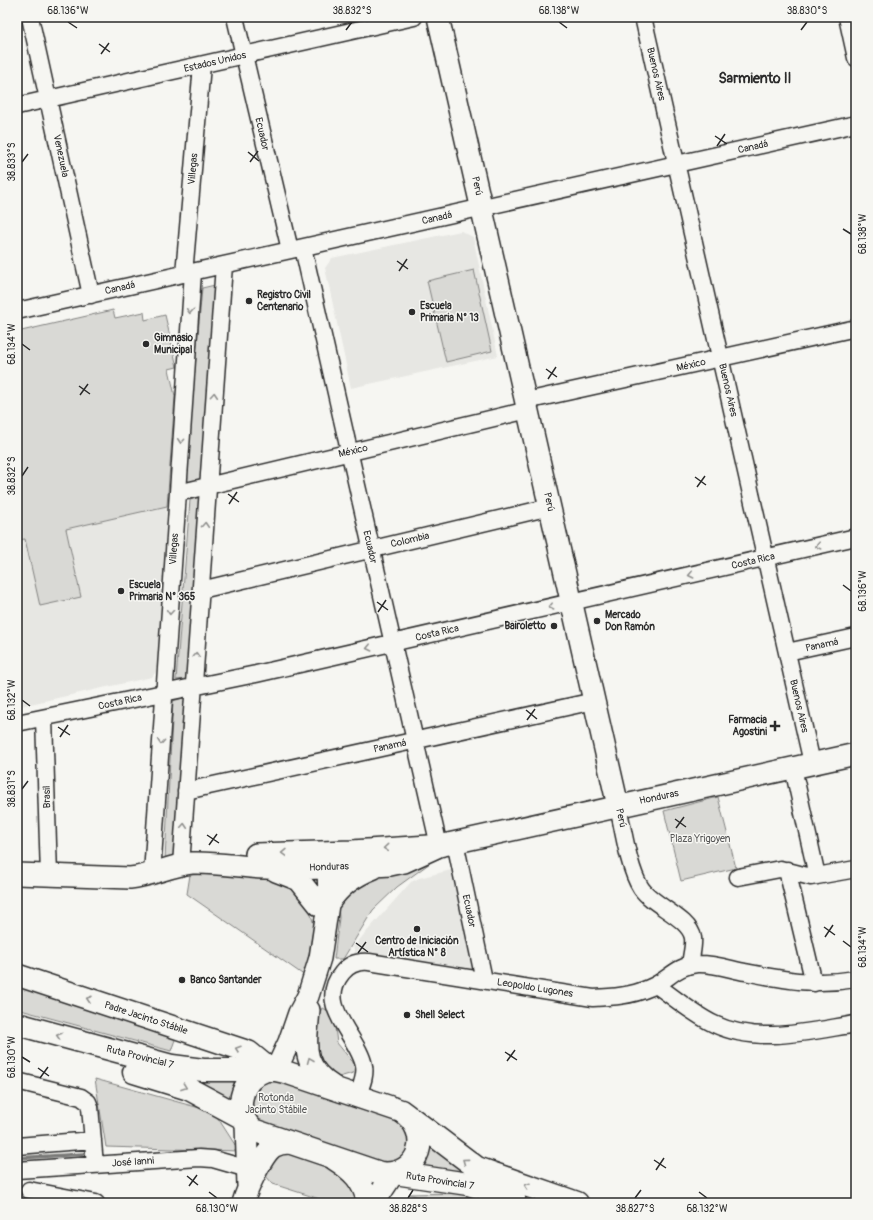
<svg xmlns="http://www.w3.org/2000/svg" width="873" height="1220" viewBox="0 0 873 1220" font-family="Pangolin,sans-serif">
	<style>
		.built { fill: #e7e7e3 }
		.green { fill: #d9d9d5; stroke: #828280 }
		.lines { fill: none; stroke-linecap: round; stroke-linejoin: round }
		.stream { stroke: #7a7a78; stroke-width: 3.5 }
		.minor-casing { stroke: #2b2b2b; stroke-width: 19 }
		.major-casing { stroke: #2b2b2b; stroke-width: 24 }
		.highway-casing { stroke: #2b2b2b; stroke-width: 25 }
		.minor { stroke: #f6f6f2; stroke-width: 16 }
		.major { stroke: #f6f6f2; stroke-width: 21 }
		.highway { stroke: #f6f6f2; stroke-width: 22 }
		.oneway { stroke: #90908e }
		.ticks { fill: none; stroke: #2b2b2b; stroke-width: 1.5 }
		.poi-dot { fill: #2b2b2b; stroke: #f6f6f2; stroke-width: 1.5 }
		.labels { text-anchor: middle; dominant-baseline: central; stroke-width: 3; stroke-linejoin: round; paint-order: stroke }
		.street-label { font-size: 10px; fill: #2b2b2b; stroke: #f6f6f2 }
		.poi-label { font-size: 10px; font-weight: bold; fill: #2b2b2b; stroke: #f6f6f2; text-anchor: start }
		.park-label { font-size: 10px; fill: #565656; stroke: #f6f6f2 }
		.district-label { font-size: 14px; font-weight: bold; fill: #2b2b2b; stroke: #f6f6f2 }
		.neatline { fill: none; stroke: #2b2b2b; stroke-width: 1.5 }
		.ticks-label { font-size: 10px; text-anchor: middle; fill: #2b2b2b }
	</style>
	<rect width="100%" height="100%" fill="#f6f6f2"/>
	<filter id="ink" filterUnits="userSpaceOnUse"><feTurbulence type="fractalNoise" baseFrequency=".025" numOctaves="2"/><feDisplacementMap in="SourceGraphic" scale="8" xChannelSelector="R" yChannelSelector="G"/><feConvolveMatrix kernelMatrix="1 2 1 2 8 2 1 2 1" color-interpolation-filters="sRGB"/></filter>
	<g filter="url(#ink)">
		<!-- built -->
		<path class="built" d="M461 231 473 237 498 356 351 388 325 268 332 258Z
			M167 506 159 668 152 677 17 707V540Z
			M451 870 475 967 470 974 356 954 353 947 411 882 419 878Z"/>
		<!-- green -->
		<path class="green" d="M474 270 492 351 446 362 427 281Z
			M215 285 200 482 185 484 202 288Z
			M113 310 115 318 144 312 145 320 165 315 177 367 169 369 175 396 167 506 66 529 81 597 40 606 25 539 17 540V332Z
			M203 496 186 679 176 680 190 500Z
			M186 697 175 855 165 859 173 701Z
			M718 797 736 868 681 881 664 811Z
			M430 863 397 887 373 910 343 959H334L339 918 338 904 349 889 393 870 420 867Z
			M221 874H244L286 881 308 904 314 925 305 976 187 894 190 875Z
			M17 984 177 1034 171 1051 17 1009Z
			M322 1008 333 1012 337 1043 360 1071 339 1077 323 1068 318 1056 314 1025Z
			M179 1067 243 1074 233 1101 211 1092Z
			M277 1077 396 1118 414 1141 397 1167 265 1128 248 1114 255 1085Z
			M95 1079 214 1112 239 1151 106 1147Z
			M428 1144 472 1173 418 1169Z
			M284 1149 341 1170 361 1203H332L273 1184 264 1174Z
			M469 1193 500 1203H437L409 1194Z"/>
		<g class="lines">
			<!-- stream -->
			<path class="stream" d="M17 1158 83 1154"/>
			<!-- minor casing -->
			<g class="minor-casing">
				<path id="minor" d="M30 17 91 295
					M235 17 290 250
					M643 17 812 763
					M847 17 856 58
					M17 106 414 17
					M303 248 439 846
					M184 274 202 65
					M17 311 856 124
					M526 401 856 328
					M178 493 528 410
					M201 590 550 507
					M787 652 856 637
					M44 718 49 875
					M17 723 256 674 856 537
					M793 768 817 876
					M186 791 594 701
					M618 806C623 829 629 870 641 888 653 906 690 918 693 938 694 946 691 956 690 965
					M455 842 484 980
					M181 865 224 265
					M787 870 814 983
					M152 874 193 272
					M738 877 780 869 811 877 856 869
					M656 985C675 998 693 1014 714 1024 758 1045 810 1031 856 1024
					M17 1081 81 1097 88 1102 90 1107 95 1165
					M358 1095C361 1086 366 1076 364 1066 359 1037 315 1005 342 973 349 964 358 961 369 962L593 998C612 997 631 996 649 988 668 981 675 966 697 964 712 963 730 969 745 972 786 980 814 986 856 979
					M17 1146 93 1140
					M17 1170 199 1158 213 1159 248 1169
					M29 1190 96 1203"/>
			</g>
			<!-- major casing -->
			<g class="major-casing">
				<path id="major" d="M438 17 618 806
					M256 854 352 851 429 846
					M276 871 299 880 319 905
					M17 874 130 878C152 876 171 865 192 863 217 862 240 867 265 868 306 870 349 867 390 865L404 862 439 846 856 754
					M328 904C340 886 354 876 374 868
					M17 975 249 1052 271 1070
					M309 1010C306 1046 300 1066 335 1088
					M276 1070 289 1042 299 1013 308 996 320 958 329 898 328 867 324 855
					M246 1123 248 1186
					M334 1159C353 1171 363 1181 368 1203
					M243 1203C247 1189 262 1155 273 1147 278 1144 283 1143 289 1143
					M374 1203 393 1174"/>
			</g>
			<!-- highway casing -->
			<g class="highway-casing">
				<path id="highway" d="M17 1024 172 1066 203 1070H266
					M266 1070H276L285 1072 401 1111C434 1132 420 1178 380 1173L253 1130C232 1112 240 1079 266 1070Z
					M134 1072 189 1089 243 1118
					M411 1118 477 1168 577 1203
					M395 1173 468 1184 514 1198"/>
			</g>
			<!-- minor -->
			<use href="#minor" class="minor"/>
			<!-- major -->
			<use href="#major" class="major"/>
			<!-- highway -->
			<use href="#highway" class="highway"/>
		</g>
		<!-- one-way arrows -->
		<defs><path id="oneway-chevron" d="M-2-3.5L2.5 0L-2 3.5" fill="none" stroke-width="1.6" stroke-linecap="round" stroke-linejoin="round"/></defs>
		<g class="oneway">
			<use href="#oneway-chevron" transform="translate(190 311) rotate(94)"/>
			<use href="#oneway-chevron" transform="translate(214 395) rotate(-86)"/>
			<use href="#oneway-chevron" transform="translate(181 441) rotate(94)"/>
			<use href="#oneway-chevron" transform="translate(205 525) rotate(-86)"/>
			<use href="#oneway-chevron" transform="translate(818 546) rotate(167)"/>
			<use href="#oneway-chevron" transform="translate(691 575) rotate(167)"/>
			<use href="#oneway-chevron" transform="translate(551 607) rotate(167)"/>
			<use href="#oneway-chevron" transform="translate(170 612) rotate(94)"/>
			<use href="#oneway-chevron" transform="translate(369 648) rotate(167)"/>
			<use href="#oneway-chevron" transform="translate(196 655) rotate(-86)"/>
			<use href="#oneway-chevron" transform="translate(161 742) rotate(94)"/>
			<use href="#oneway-chevron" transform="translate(184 826) rotate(-86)"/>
			<use href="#oneway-chevron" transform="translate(386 848) rotate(175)"/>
			<use href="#oneway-chevron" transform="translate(284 853) rotate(179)"/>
			<use href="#oneway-chevron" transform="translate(89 999) rotate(-162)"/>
			<use href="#oneway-chevron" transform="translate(59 1036) rotate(-164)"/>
			<use href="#oneway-chevron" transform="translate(238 1049) rotate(-162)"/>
			<use href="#oneway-chevron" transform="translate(310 1060) rotate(-112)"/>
			<use href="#oneway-chevron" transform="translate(184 1087) rotate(20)"/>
			<use href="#oneway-chevron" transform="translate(465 1161) rotate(-144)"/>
			<use href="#oneway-chevron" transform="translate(527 1186) rotate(-162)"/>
		</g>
	</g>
	<!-- ticks -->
	<path class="ticks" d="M68 22 77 28M559 22 567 28M346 30 352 22M801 30 807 22M99 44 110 52M101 54 109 43M715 136 727 144M717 146 725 134M248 152 259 161M22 162 28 154M250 162 258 151M843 229 851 234M397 261 408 269M399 271 407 259M22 344 30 350M546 369 557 377M548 379 556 367M79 386 90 394M80 395 88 384M22 476 28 467M695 477 706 485M697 487 705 476M228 494 239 502M229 504 237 492M843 585 851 591M377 602 388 610M378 612 386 600M22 700 30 706M526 710 537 719M527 720 535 709M58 727 70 735M60 737 68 725M22 789 28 781M675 819 686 827M676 828 684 817M207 835 219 843M209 845 217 834M824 927 835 935M825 937 833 925M843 941 851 947M356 943 368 952M358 953 366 942M505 1052 517 1060M22 1057 30 1062M507 1061 515 1050M38 1068 49 1076M40 1078 48 1067M654 1160 666 1168M656 1170 664 1158M187 1176 198 1185M189 1186 197 1175M209 1192 217 1198M699 1192 707 1198M408 1198 413 1190M635 1198 641 1190"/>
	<!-- markers -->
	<g class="poi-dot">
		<circle cx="249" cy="301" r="4"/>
		<circle cx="412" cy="312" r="4"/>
		<circle cx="146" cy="344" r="4"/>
		<circle cx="121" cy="591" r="4"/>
		<circle cx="597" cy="621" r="4"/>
		<circle cx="554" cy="626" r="4"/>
		<path d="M773 720h4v4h4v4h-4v4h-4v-4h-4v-4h4z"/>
		<circle cx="417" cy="929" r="4"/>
		<circle cx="182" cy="980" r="4"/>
		<circle cx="407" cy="1015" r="4"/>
	</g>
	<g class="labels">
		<!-- street labels -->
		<g class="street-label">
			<text transform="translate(215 62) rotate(-13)">Estados Unidos</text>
			<text transform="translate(656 74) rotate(77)">Buenos Aires</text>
			<text transform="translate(262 134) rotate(77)">Ecuador</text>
			<text transform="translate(753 147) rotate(-13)">Canadá</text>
			<text transform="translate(61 156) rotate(78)">Venezuela</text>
			<text transform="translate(193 169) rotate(-85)">Villegas</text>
			<text transform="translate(477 186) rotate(77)">Perú</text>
			<text transform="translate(437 218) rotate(-13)">Canadá</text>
			<text transform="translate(120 288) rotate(-13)">Canadá</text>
			<text transform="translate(691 365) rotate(-13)">México</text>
			<text transform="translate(728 390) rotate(77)">Buenos Aires</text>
			<text transform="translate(353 451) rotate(-13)">México</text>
			<text transform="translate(549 502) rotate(77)">Perú</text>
			<text transform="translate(410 540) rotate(-13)">Colombia</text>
			<text transform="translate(370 547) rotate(77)">Ecuador</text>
			<text transform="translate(174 549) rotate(-86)">Villegas</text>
			<text transform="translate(753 561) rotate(-13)">Costa Rica</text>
			<text transform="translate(437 633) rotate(-13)">Costa Rica</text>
			<text transform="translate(822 645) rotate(-12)">Panamá</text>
			<text transform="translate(120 702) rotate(-12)">Costa Rica</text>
			<text transform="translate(799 706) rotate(77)">Buenos Aires</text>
			<text transform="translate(390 746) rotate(-12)">Panamá</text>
			<text transform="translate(47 797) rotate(-91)">Brasil</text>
			<text transform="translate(659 797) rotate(-12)">Honduras</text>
			<text transform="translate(621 818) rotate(77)">Perú</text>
			<text transform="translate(329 867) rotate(-2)">Honduras</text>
			<text transform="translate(469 911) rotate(78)">Ecuador</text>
			<text transform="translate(535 988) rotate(9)">Leopoldo Lugones</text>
			<text transform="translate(146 1018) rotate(18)">Padre Jacinto Stábile</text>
			<text transform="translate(140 1057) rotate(14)">Ruta Provincial 7</text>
			<text transform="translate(133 1162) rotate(-4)">José Ianni</text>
			<text transform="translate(440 1181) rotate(9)">Ruta Provincial 7</text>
		</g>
		<!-- poi labels -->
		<g class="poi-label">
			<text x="257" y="295">Registro Civil<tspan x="257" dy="12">Centenario</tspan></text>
			<text x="420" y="306">Escuela<tspan x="420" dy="12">Primaria N° 13</tspan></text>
			<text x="154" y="338">Gimnasio<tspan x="154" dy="12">Municipal</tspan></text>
			<text x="129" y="585">Escuela<tspan x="129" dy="12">Primaria N° 365</tspan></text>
			<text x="605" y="615">Mercado<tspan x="605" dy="12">Don Ramón</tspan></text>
			<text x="546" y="626" text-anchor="end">Bairoletto</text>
			<text x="767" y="720" text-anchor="end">Farmacia<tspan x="767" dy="12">Agostini</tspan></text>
			<text x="417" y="941" text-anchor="middle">Centro de Iniciación<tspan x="417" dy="12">Artística N° 8</tspan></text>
			<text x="190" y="980">Banco Santander</text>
			<text x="415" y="1015">Shell Select</text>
		</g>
		<!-- park labels -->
		<g class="park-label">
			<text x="700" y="839">Plaza Yrigoyen</text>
			<text x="276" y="1098">Rotonda<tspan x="276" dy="12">Jacinto Stábile</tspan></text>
		</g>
		<!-- district labels -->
		<g class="district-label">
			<text x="755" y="78">Sarmiento II</text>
		</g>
	</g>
	<!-- margin -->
	<rect width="873" height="1220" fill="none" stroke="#f6f6f2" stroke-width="44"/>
	<rect x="22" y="22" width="829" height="1176" class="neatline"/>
	<g class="ticks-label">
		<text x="68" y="14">68.136°W</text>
		<text x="352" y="14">38.832°S</text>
		<text x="559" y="14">68.138°W</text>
		<text x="807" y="14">38.830°S</text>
		<text transform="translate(11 162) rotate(-90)" y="4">38.833°S</text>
		<text transform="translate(862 234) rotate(-90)" y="4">68.138°W</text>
		<text transform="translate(11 344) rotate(-90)" y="4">68.134°W</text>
		<text transform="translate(11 476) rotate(-90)" y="4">38.832°S</text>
		<text transform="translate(862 591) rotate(-90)" y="4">68.136°W</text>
		<text transform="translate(11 700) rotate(-90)" y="4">68.132°W</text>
		<text transform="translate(11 789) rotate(-90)" y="4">38.831°S</text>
		<text transform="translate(862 947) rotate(-90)" y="4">68.134°W</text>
		<text transform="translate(11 1057) rotate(-90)" y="4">68.130°W</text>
		<text x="217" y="1212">68.130°W</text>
		<text x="408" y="1212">38.828°S</text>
		<text x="635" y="1212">38.827°S</text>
		<text x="707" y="1212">68.132°W</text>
	</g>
</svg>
